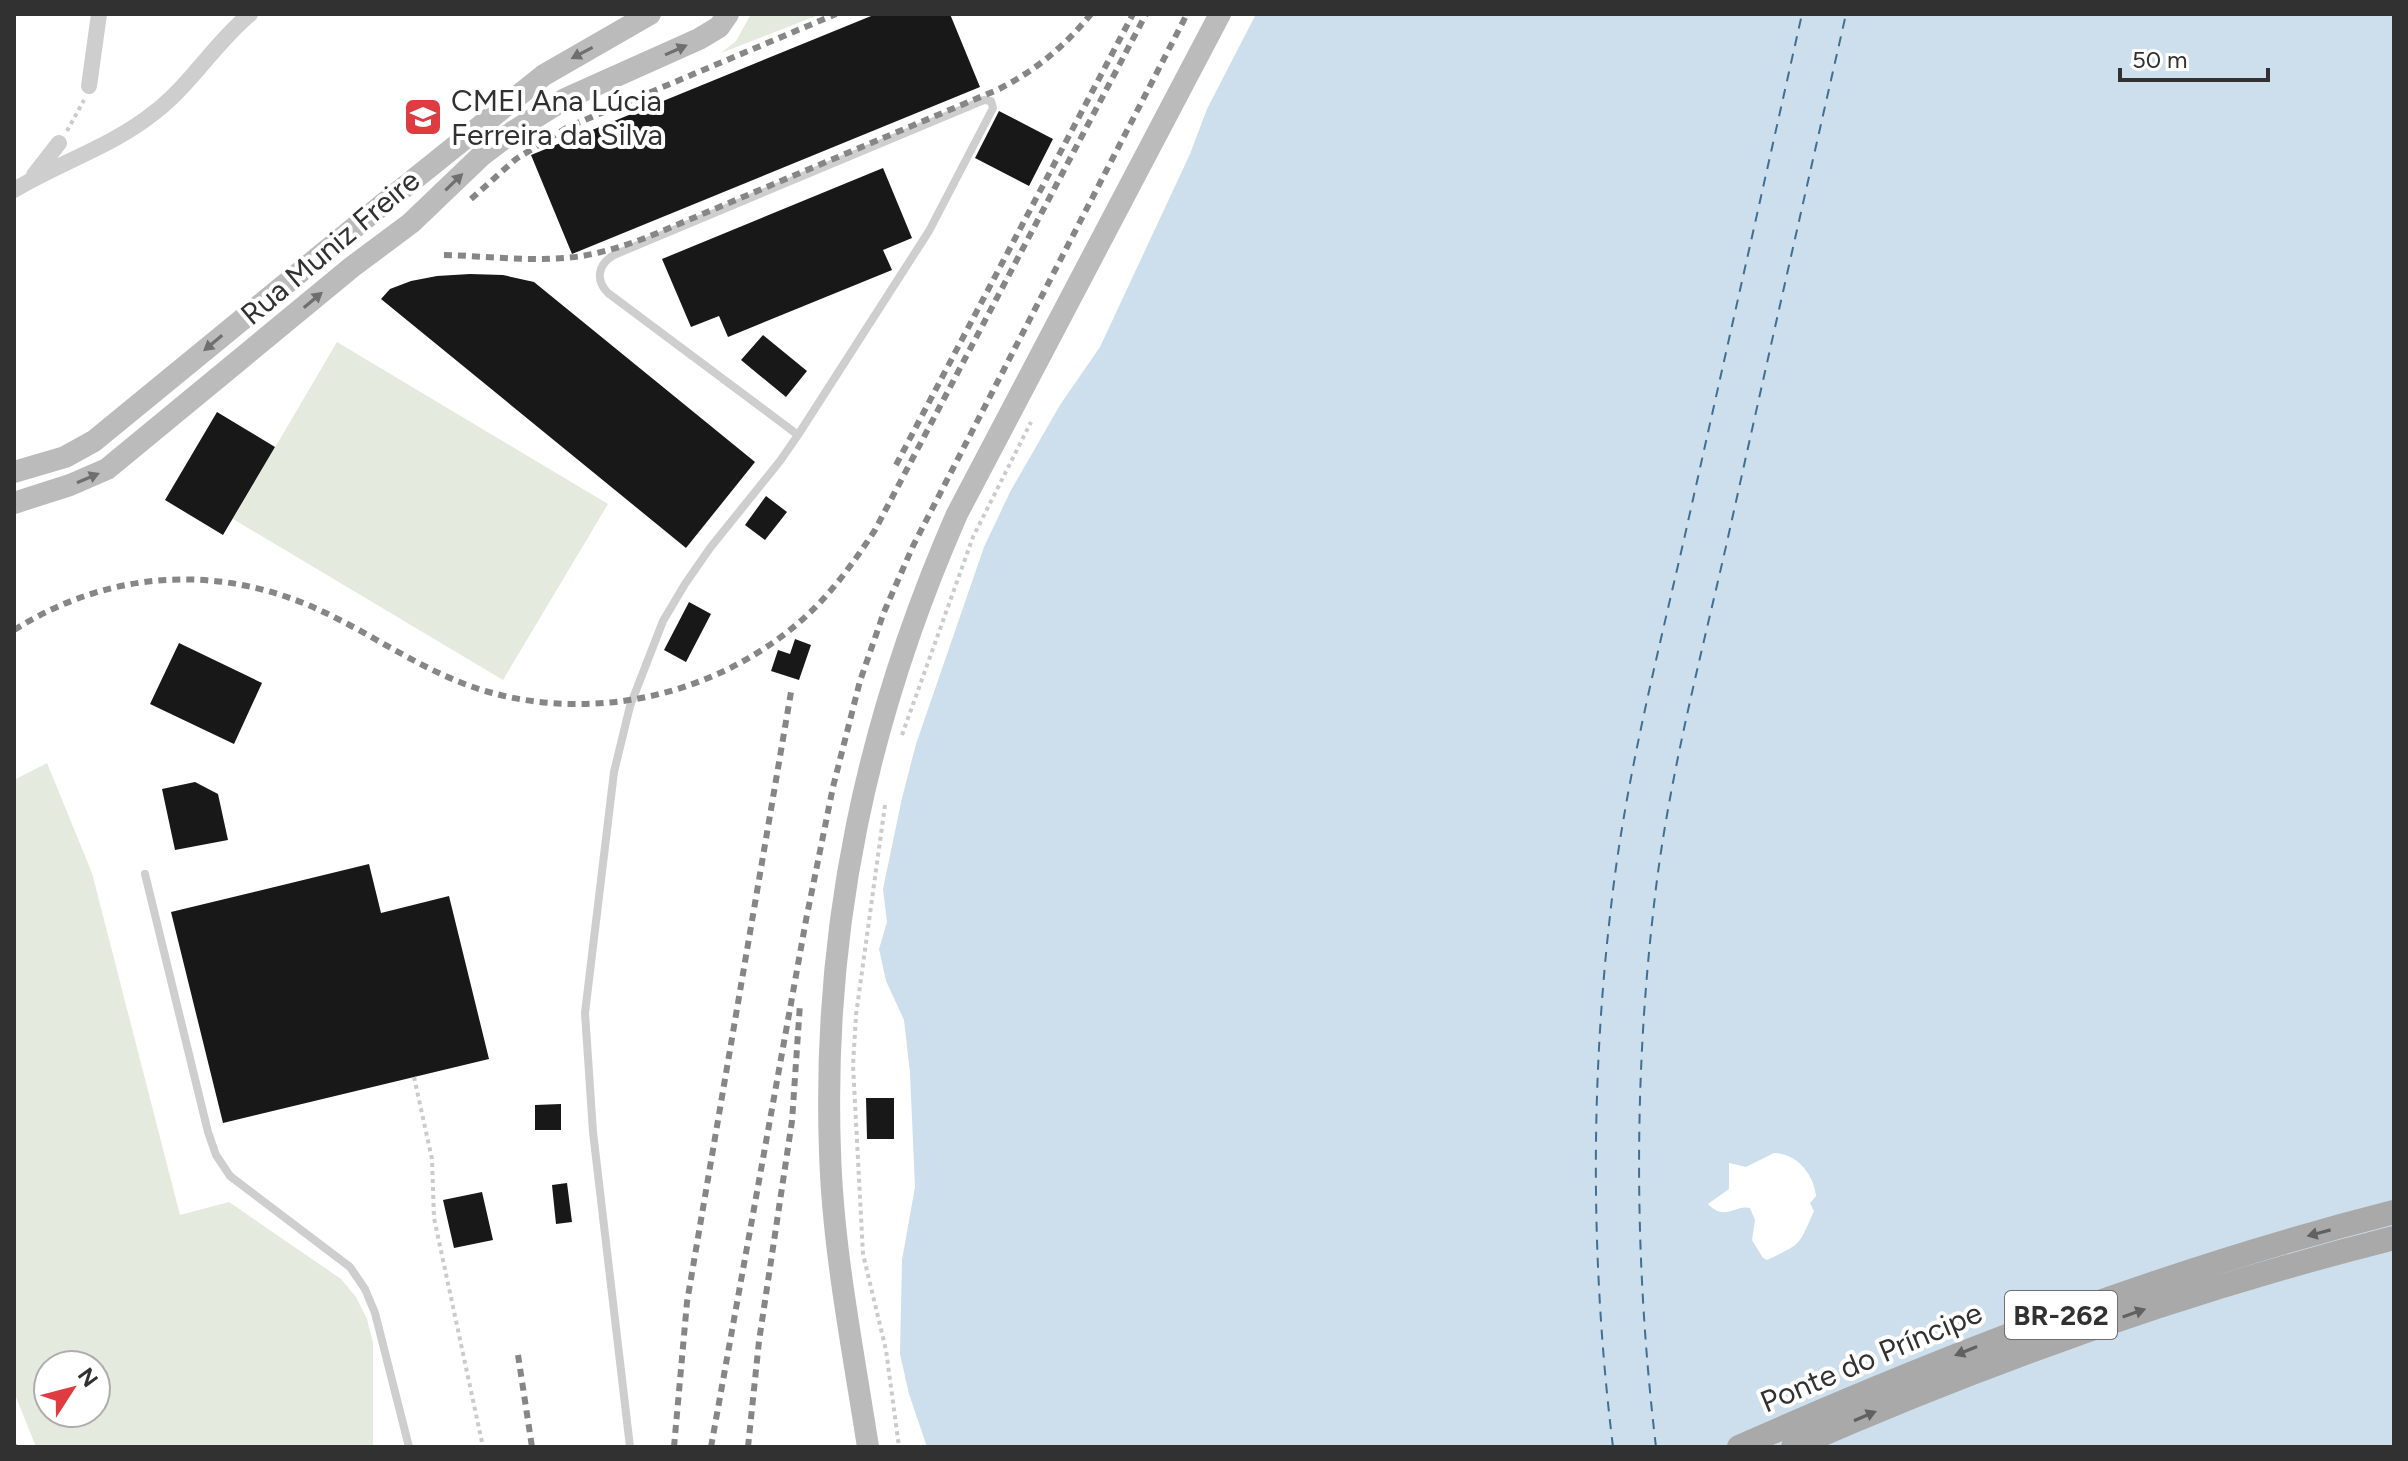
<svg xmlns="http://www.w3.org/2000/svg" width="2408" height="1461" viewBox="0 0 2408 1461" font-family="Figtree,sans-serif">
	<style>
		.green { fill: #e4eadd; fill-rule: evenodd }
		.water { fill: #cddfec; fill-rule: evenodd }
		.lines { fill: none; stroke-linecap: round; stroke-linejoin: round }
		.ferry { stroke: #416f91; stroke-width: 2; stroke-dasharray: 10 8; stroke-linecap: butt }
		.building { fill: #181818 }
		.path { stroke: #cbcbcb; stroke-width: 4; stroke-dasharray: 4 4; stroke-linecap: butt }
		.lane { stroke: #cecece; stroke-width: 8 }
		.street { stroke: #cecece; stroke-width: 16 }
		.secondary { stroke: #bbb; stroke-width: 22 }
		.primary { stroke: #a9a9a9; stroke-width: 24 }
		.rail { stroke: #868686; stroke-width: 6; stroke-dasharray: 8 6; stroke-linecap: butt }
		.oneway { fill: #6f6f6f }
		.oneway2 { fill: #616161 }
		.labels { text-anchor: middle; dominant-baseline: central; stroke-width: 8; stroke-linejoin: round; paint-order: stroke }
		.shield { fill: #fff; stroke: #6f6f6f; stroke-width: 2 }
		.shield-label { font-size: 28px; font-weight: bold; fill: #313131 }
		.poi-label { font-size: 30px; fill: #313131; stroke: #fff; text-anchor: start }
		.street-label { font-size: 30px; fill: #313131; stroke: #fff }
	</style>
	<rect width="100%" height="100%" fill="#fff"/>
	<!-- green -->
	<path class="green" d="M751 14H821L721 53 736 41Z
		M337 342 608 504 503 680 233 519Z
		M47 763 92 873 180 1215 229 1202 341 1279 356 1297 367 1319 373 1343V1447H36L14 1392V780ZM48 1365H96V1413H48Z"/>
	<!-- water -->
	<path class="water" d="M1256 14H2394V1447H927L909 1394 900 1354 902 1260 915 1187 910 1073 904 1020 886 981 879 949 887 922 883 889 902 798 916 744 984 547 1010 492 1060 405 1100 347 1190 154 1207 109ZM1774 1153C1797 1153 1814 1175 1816 1196L1810 1203 1814 1211C1798 1247 1802 1243 1767 1260L1763 1258 1752 1240 1755 1220 1750 1208C1735 1204 1725 1222 1708 1204L1729 1189V1163L1746 1167Z"/>
	<g class="lines">
		<!-- ferry -->
		<path class="ferry" d="M1613 1447C1591 1269 1590 1085 1611 907 1625 781 1657 658 1685 535 1724 361 1763 188 1802 14
			M1656 1447C1635 1271 1633 1091 1653 914 1666 788 1699 665 1727 542 1766 366 1806 190 1846 14"/>
	</g>
	<!-- building -->
	<path class="building" d="M876 14H950L980 87 572 254 531 155Z
		M999 111 1053 139 1029 186 975 158Z
		M883 168 912 238 883 250 892 270 728 337 719 316 691 327 662 259Z
		M470 274 503 275 534 282 755 462 686 548 381 299 390 289 411 281 437 276Z
		M763 335 807 371 786 397 741 360Z
		M217 412 275 447 223 535 165 500Z
		M766 496 787 512 765 540 745 525Z
		M689 602 711 614 686 662 664 650Z
		M795 639 811 645 799 680 771 671 778 650 790 654Z
		M179 643 262 683 234 744 150 704Z
		M195 782 218 794 228 840 175 850 162 789Z
		M369 864 381 913 449 896 489 1059 223 1123 171 912Z
		M866 1098H894V1139H867Z
		M561 1104V1130H535V1105Z
		M567 1183 572 1222 556 1224 552 1185Z
		M482 1192 493 1240 454 1248 443 1200Z"/>
	<g class="lines">
		<!-- path -->
		<path class="path" d="M67 131 84 100
			M902 735 973 537 1031 422
			M885 805 856 1015 853 1065 863 1254 886 1350 899 1447
			M414 1077 432 1159 434 1218 483 1447"/>
		<!-- lane -->
		<path class="lane" d="M145 874 208 1132 216 1155 230 1176 350 1267 365 1289 375 1313 409 1447
			M630 1447 593 1132 585 1013 614 772 630 706 663 621 685 584 710 548 780 461 798 435 929 231 993 108 991 101 984 100 614 255C598 264 595 280 608 293L798 435"/>
		<!-- street -->
		<path class="street" d="M89 86 99 14
			M34 175 59 143
			M14 190C60 162 113 146 155 112 191 84 215 43 250 14"/>
		<!-- secondary -->
		<path class="secondary" d="M14 472 65 457 94 441 382 205 544 75 650 14
			M14 503 70 485 107 469 352 267 411 223 481 156 514 131 565 99 699 39 719 27 728 14
			M868 1447C853 1349 833 1251 830 1152 822 928 867 719 957 514L1220 14"/>
		<!-- primary -->
		<path class="primary" d="M1739 1447C1951 1353 2169 1269 2394 1212
			M1793 1447C1988 1361 2188 1290 2394 1238"/>
		<!-- rail -->
		<path class="rail" d="M471 199 516 159 568 127 836 14
			M444 255C489 256 537 263 582 256 605 252 627 245 648 237L997 90C1035 71 1064 47 1091 14
			M896 465 1133 14
			M14 630C113 568 225 563 330 615 377 638 420 668 470 686 583 726 714 698 803 619 832 593 854 562 875 530L1146 14
			M518 1355 532 1447
			M14 1446 15 1447
			M674 1447 687 1302 791 692
			M711 1447 806 920 833 787 860 681 884 612 913 546 1187 14
			M748 1447 759 1341 792 1121 800 1004"/>
	</g>
	<!-- one-way arrows -->
	<defs><path id="oneway-solid" d="M-6-.8H1V-3.2L6.5 0L1 3.2V.8H-6Z" transform="scale(2)"/></defs>
	<g class="oneway">
		<use href="#oneway-solid" transform="translate(676 50) rotate(-24)"/>
		<use href="#oneway-solid" transform="translate(582 53) rotate(152)"/>
		<use href="#oneway-solid" transform="translate(454 182) rotate(-44)"/>
		<use href="#oneway-solid" transform="translate(313 300) rotate(-40)"/>
		<use href="#oneway-solid" transform="translate(213 343) rotate(140)"/>
		<use href="#oneway-solid" transform="translate(88 478) rotate(-23)"/>
	</g>
	<g class="oneway2">
		<use href="#oneway-solid" transform="translate(2319 1233) rotate(165)"/>
		<use href="#oneway-solid" transform="translate(2134 1313) rotate(-19)"/>
		<use href="#oneway-solid" transform="translate(1966 1351) rotate(158)"/>
		<use href="#oneway-solid" transform="translate(1865 1416) rotate(-23)"/>
	</g>
	<!-- icons -->
	<defs>
		<g id="school-square" transform="scale(2)"><rect x="-9" y="-9" width="18" height="18" rx="4" fill="#df3c42" stroke="#fff"/><path d="M0-5L7-2L0 1L-7-2ZM-4 1L0 2.5L4 1V4Q0 6-4 4Z" fill="#fff"/></g>
	</defs>
	<g fill-rule="evenodd">
		<use href="#school-square" x="423" y="117"/>
	</g>
	<g class="labels">
		<!-- shield labels -->
		<rect class="shield" x="2005" y="1291" width="112" height="48" rx="6"/>
		<g class="shield-label">
			<text x="2061" y="1315">BR-262</text>
		</g>
		<!-- poi labels -->
		<g class="poi-label">
			<text x="451" y="100">CMEI Ana Lúcia<tspan x="451" dy="34">Ferreira da Silva</tspan></text>
		</g>
		<!-- street labels -->
		<g class="street-label">
			<text transform="translate(330 247) rotate(-40)">Rua Muniz Freire</text>
			<text transform="translate(1871 1357) rotate(-23)">Ponte do Príncipe</text>
		</g>
	</g>
	<!-- border -->
	<rect width="2408" height="1461" fill="none" stroke="#313131" stroke-width="32"/>
	<!-- north arrow -->
	<g transform="translate(72 1389) rotate(54)"><circle r="38" fill="#ffffff" stroke="#adadad" stroke-width="2"/>
	<path d="M0-6L14 30L0 20L-14 30Z" fill="#df3c42"/>
	<text y="-12" font-size="22" font-weight="bold" text-anchor="middle" fill="#313131">N</text>
	</g>
	<!-- scale -->
	<path d="M2120 68v12h148v-12" fill="none" stroke="#313131" stroke-width="4"/>
	<text x="2132" y="68" font-size="24" fill="#313131" stroke="#ffffff" stroke-width="6" paint-order="stroke">50 m</text>
</svg>
